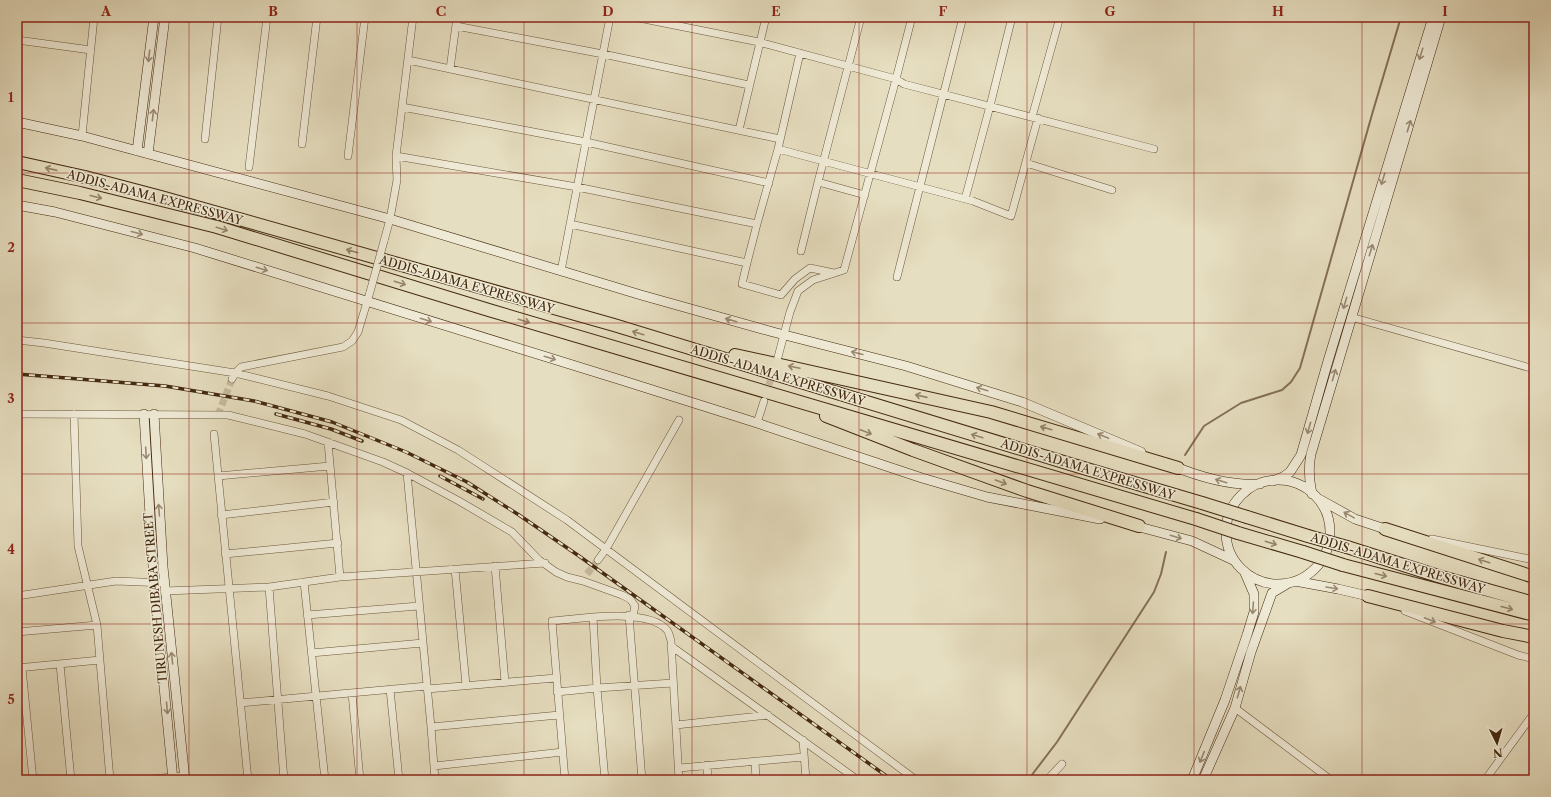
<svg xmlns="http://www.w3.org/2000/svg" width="1551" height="797" viewBox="0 0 1551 797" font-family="'Libre Caslon Text',serif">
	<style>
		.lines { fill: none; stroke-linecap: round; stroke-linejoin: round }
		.stream { stroke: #847055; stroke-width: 2 }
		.street-tunnel { stroke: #c6ba9d; stroke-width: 7; stroke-dasharray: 7 3.5; stroke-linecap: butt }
		.street-casing { stroke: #6c563b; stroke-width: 8 }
		.secondary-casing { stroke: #44290f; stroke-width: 10 }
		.highway-casing { stroke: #44290f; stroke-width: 14 }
		.street { stroke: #efead6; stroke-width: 7 }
		.secondary { stroke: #efead6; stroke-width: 9 }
		.highway { stroke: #e6dec0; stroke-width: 12 }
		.rail-casing { stroke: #44290f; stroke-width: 3.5 }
		.rail { stroke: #efead6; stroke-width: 2; stroke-dasharray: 6; stroke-linecap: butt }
		.street-bridge-casing { stroke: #6c563b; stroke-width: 8; stroke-linecap: butt }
		.highway-bridge-casing { stroke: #44290f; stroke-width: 14; stroke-linecap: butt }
		.street-bridge { stroke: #efead6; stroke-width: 7 }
		.highway-bridge { stroke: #e6dec0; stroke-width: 12 }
		.oneway { stroke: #9a8a72 }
		.oneway2 { stroke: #958468 }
		.grid { fill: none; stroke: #8f2418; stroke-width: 1; stroke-opacity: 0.55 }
		.labels { text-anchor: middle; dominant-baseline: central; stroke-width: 3; stroke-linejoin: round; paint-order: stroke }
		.street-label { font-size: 12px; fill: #44290f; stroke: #efead6 }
		.neatline { fill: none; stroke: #8f2418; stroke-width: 1.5 }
		.grid-label { font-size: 13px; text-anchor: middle; font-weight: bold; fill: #8f2418 }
	</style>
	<rect width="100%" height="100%" fill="#e6dec0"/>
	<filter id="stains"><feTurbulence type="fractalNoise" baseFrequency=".005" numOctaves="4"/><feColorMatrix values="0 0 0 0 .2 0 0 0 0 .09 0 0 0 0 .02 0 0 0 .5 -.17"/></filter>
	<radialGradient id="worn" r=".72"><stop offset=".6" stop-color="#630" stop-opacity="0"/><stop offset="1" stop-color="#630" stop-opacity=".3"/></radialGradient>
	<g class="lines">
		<!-- stream -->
		<path class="stream" d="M1185 455 1204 426 1241 403 1282 390 1291 382 1300 368 1373 111 1401 17
			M1028 780 1057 742 1154 592 1161 574 1166 552"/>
		<!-- street-tunnel -->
		<path class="street-tunnel" d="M766 395 773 371
			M218 415 232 379
			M587 574 598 560"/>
		<!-- street casing -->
		<g class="street-casing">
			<path id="street" d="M634 17 759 42 896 79 904 84 1154 149
				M456 26 603 54 749 85
				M17 40 91 50
				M408 60 780 139
				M450 69 457 17
				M402 107 586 142 769 183
				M1032 117 1060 17
				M739 130 766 17
				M82 136 94 17
				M205 139 218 17
				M302 144 317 17
				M778 149 973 201 1011 216 1038 118
				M348 156 365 17
				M396 156 577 187 757 224
				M1026 163 1112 190
				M249 167 267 17
				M818 182 861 17
				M965 199 990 106 1012 17
				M570 224 747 263 742 284 781 295 795 279 810 268 834 273
				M384 241 390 219 397 180 396 156 413 17
				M801 251 818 182 865 195
				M747 263 757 224 778 149 800 53
				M561 271 610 17
				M897 277 963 17
				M1351 317 1534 369
				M17 340 44 343 235 373 328 396 401 420 458 450 567 520 916 780
				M778 357 790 312 798 291 813 280 844 270 896 79 912 17
				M232 379 235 373 241 367 343 347 352 341 358 332 370 292
				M17 414 228 415 305 434 383 462 407 473 459 501 512 532 539 560 556 572 567 577 583 581 622 595 630 599 635 606 633 616
				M74 414 78 546 97 625 110 780
				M757 423 764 401
				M214 434 248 780
				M328 442 340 577
				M407 473 431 727 435 780
				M218 476 330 466
				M221 515 334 502
				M1432 539 1534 560
				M225 554 338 543
				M598 560 606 549 679 420
				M495 566 505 682
				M455 569 466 685
				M304 582 325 780
				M269 587 284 780
				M165 591 269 587 340 577 545 563
				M17 596 116 581 165 583
				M1405 611 1518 655 1534 659
				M307 615 419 606
				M629 615 642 780
				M593 617 597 688 605 780
				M17 632 97 625
				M671 646 855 778V780
				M311 653 423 643
				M60 664 71 780
				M17 668 100 660
				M22 668 33 780
				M390 689 399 780
				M427 689 556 678
				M557 692 597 688 673 683
				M352 693 360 780
				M240 703 427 686
				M1235 708 1331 780
				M676 725 768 715
				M431 727 559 715
				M803 740 806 780
				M755 761 756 780
				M707 765 708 780
				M434 766 563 752
				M679 768 804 757
				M140 780 184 776
				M565 780 552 621C579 619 648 607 667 630 669 632 670 638 671 641L679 780
				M1047 780 1062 764
				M1485 780 1534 713"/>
		</g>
		<!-- secondary casing -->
		<g class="secondary-casing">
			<path id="secondary" d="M17 122 82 136 390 219 641 295 773 332 906 366 1022 402 1141 452
				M137 151 154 17
				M148 154 165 17
				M17 205 55 212 195 248 621 380 757 423 922 478 987 497 1100 519
				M144 414 154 583 173 780
				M154 414 163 567 185 780
				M1173 466C1200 477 1231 486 1260 484
				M1226 532a52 52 0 1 1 104 0a52 52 0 1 1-104 0Z
				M1273 481 1283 477 1290 472 1301 455 1328 361 1433 17
				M1312 494C1309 480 1308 468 1311 454L1441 17
				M1319 499 1355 519 1385 529
				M1132 525 1192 541 1235 561
				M1295 581 1338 589 1368 596
				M1192 780 1225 700 1247 635 1254 612V594L1245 573
				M1203 780 1235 708 1251 652 1272 593 1287 584"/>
		</g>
		<!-- highway casing -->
		<g class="highway-casing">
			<path id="highway" d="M17 162 85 177 161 197 614 325 1070 464 1202 503
				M17 180 80 193 217 227 492 311 1196 519
				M735 355 991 412 1178 468
				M826 416 913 450 1027 491 1139 526
				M1247 517 1308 536
				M1385 529 1534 577
				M1238 533 1303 552
				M1347 547 1438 576 1534 603
				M1343 565 1534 615
				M1368 596 1503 631 1534 637"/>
		</g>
		<!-- street -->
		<use href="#street" class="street"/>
		<!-- secondary -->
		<use href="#secondary" class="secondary"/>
		<!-- highway -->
		<use href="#highway" class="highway"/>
		<!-- rail casing -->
		<g class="rail-casing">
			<path id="rail" d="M17 374 165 386 254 401 332 422 406 452 467 482 519 515 579 556 892 780
				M276 414 331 429 362 441
				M440 476 483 499"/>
		</g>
		<!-- rail -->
		<use href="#rail" class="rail"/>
		<!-- street-bridge casing -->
		<g class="street-bridge-casing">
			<path id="street-bridge" d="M370 292 384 241"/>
		</g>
		<!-- highway-bridge casing -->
		<g class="highway-bridge-casing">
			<path id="highway-bridge" d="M1202 503 1247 517
				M1196 519 1238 533
				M1308 536 1347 547
				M1303 552 1343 565"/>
		</g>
		<!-- street-bridge -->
		<use href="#street-bridge" class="street-bridge"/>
		<!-- highway-bridge -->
		<use href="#highway-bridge" class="highway-bridge"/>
	</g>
	<!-- one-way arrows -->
	<defs><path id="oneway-shaft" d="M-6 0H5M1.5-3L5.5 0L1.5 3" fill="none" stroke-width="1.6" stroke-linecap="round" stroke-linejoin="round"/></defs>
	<g class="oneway">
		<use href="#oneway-shaft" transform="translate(1421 54) rotate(107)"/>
		<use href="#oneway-shaft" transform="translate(149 56) rotate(97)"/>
		<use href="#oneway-shaft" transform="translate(153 115) rotate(-83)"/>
		<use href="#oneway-shaft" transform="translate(1409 126) rotate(-73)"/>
		<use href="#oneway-shaft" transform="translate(1383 179) rotate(107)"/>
		<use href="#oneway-shaft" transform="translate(137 233) rotate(15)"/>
		<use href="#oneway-shaft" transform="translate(1371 250) rotate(-73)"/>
		<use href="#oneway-shaft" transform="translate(262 269) rotate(17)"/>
		<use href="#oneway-shaft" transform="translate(1345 303) rotate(107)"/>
		<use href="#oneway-shaft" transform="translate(426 320) rotate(17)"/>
		<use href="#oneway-shaft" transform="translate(731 320) rotate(-164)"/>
		<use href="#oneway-shaft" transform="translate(857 353) rotate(-166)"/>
		<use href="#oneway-shaft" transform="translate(550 358) rotate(17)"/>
		<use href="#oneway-shaft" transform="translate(1334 375) rotate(-74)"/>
		<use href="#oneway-shaft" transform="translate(982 389) rotate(-163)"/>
		<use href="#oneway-shaft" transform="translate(1309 428) rotate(106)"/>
		<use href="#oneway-shaft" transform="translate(1103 436) rotate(-157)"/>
		<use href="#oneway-shaft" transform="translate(146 453) rotate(87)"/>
		<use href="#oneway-shaft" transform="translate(1221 481) rotate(-163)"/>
		<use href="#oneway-shaft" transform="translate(159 510) rotate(-94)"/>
		<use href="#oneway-shaft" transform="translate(1349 515) rotate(-151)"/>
		<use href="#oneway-shaft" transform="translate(1176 537) rotate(17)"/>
		<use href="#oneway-shaft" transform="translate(1332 588) rotate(9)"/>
		<use href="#oneway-shaft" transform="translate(1253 608) rotate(94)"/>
		<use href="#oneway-shaft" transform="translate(1430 620) rotate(21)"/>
		<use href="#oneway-shaft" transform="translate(172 658) rotate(-96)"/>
		<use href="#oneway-shaft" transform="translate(1239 692) rotate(-74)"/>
		<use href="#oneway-shaft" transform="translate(167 708) rotate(85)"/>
		<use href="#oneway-shaft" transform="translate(1202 757) rotate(112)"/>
	</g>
	<g class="oneway2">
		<use href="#oneway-shaft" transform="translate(51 169) rotate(-167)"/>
		<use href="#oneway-shaft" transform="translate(96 197) rotate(14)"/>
		<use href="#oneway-shaft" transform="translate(222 229) rotate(17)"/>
		<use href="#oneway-shaft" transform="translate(352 251) rotate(-164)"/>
		<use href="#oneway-shaft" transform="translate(400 283) rotate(17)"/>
		<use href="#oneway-shaft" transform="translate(524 321) rotate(16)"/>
		<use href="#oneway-shaft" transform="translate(638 333) rotate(-163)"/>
		<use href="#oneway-shaft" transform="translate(794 367) rotate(-168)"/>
		<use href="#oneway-shaft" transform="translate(921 396) rotate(-167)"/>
		<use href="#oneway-shaft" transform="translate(1046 428) rotate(-164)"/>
		<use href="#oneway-shaft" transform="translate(866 432) rotate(21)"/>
		<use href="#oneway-shaft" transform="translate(977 436) rotate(-163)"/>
		<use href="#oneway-shaft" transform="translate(1001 482) rotate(20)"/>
		<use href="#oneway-shaft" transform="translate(1271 543) rotate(17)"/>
		<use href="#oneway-shaft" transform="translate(1484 561) rotate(-162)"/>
		<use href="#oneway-shaft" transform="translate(1381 575) rotate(14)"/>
		<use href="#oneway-shaft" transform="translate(1507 608) rotate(15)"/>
	</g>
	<!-- grid -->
	<path class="grid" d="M189 17V780M357 17V780M524 17V780M692 17V780M859 17V780M1027 17V780M1194 17V780M1362 17V780M17 173H1534M17 323H1534M17 474H1534M17 624H1534"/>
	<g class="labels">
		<!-- street labels -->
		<g class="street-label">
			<text transform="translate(155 197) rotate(15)">ADDIS-ADAMA EXPRESSWAY</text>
			<text transform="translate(467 284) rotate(16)">ADDIS-ADAMA EXPRESSWAY</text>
			<text transform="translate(778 375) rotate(17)">ADDIS-ADAMA EXPRESSWAY</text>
			<text transform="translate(1088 469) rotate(17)">ADDIS-ADAMA EXPRESSWAY</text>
			<text transform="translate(1398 563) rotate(17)">ADDIS-ADAMA EXPRESSWAY</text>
			<text transform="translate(155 598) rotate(-95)">TIRUNESH DIBABA STREET</text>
		</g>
	</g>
	<!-- margin -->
	<rect width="1551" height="797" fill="none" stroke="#e6dec0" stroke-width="44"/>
	<!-- north arrow -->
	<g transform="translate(1497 743) rotate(175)" stroke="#efead6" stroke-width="3" paint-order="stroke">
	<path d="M0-3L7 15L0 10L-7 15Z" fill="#44290f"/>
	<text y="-6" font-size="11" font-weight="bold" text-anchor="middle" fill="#44290f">N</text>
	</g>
	<rect x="22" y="22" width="1507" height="753" class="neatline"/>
	<g class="grid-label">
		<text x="106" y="16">A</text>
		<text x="273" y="16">B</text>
		<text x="441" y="16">C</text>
		<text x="608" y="16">D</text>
		<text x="776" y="16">E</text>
		<text x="943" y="16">F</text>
		<text x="1110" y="16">G</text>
		<text x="1278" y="16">H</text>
		<text x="1445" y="16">I</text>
		<text x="11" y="102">1</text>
		<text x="11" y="252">2</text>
		<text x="11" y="403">3</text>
		<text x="11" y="554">4</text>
		<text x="11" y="704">5</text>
	</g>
	<rect width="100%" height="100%" filter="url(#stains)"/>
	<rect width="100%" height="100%" fill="url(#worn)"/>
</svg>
